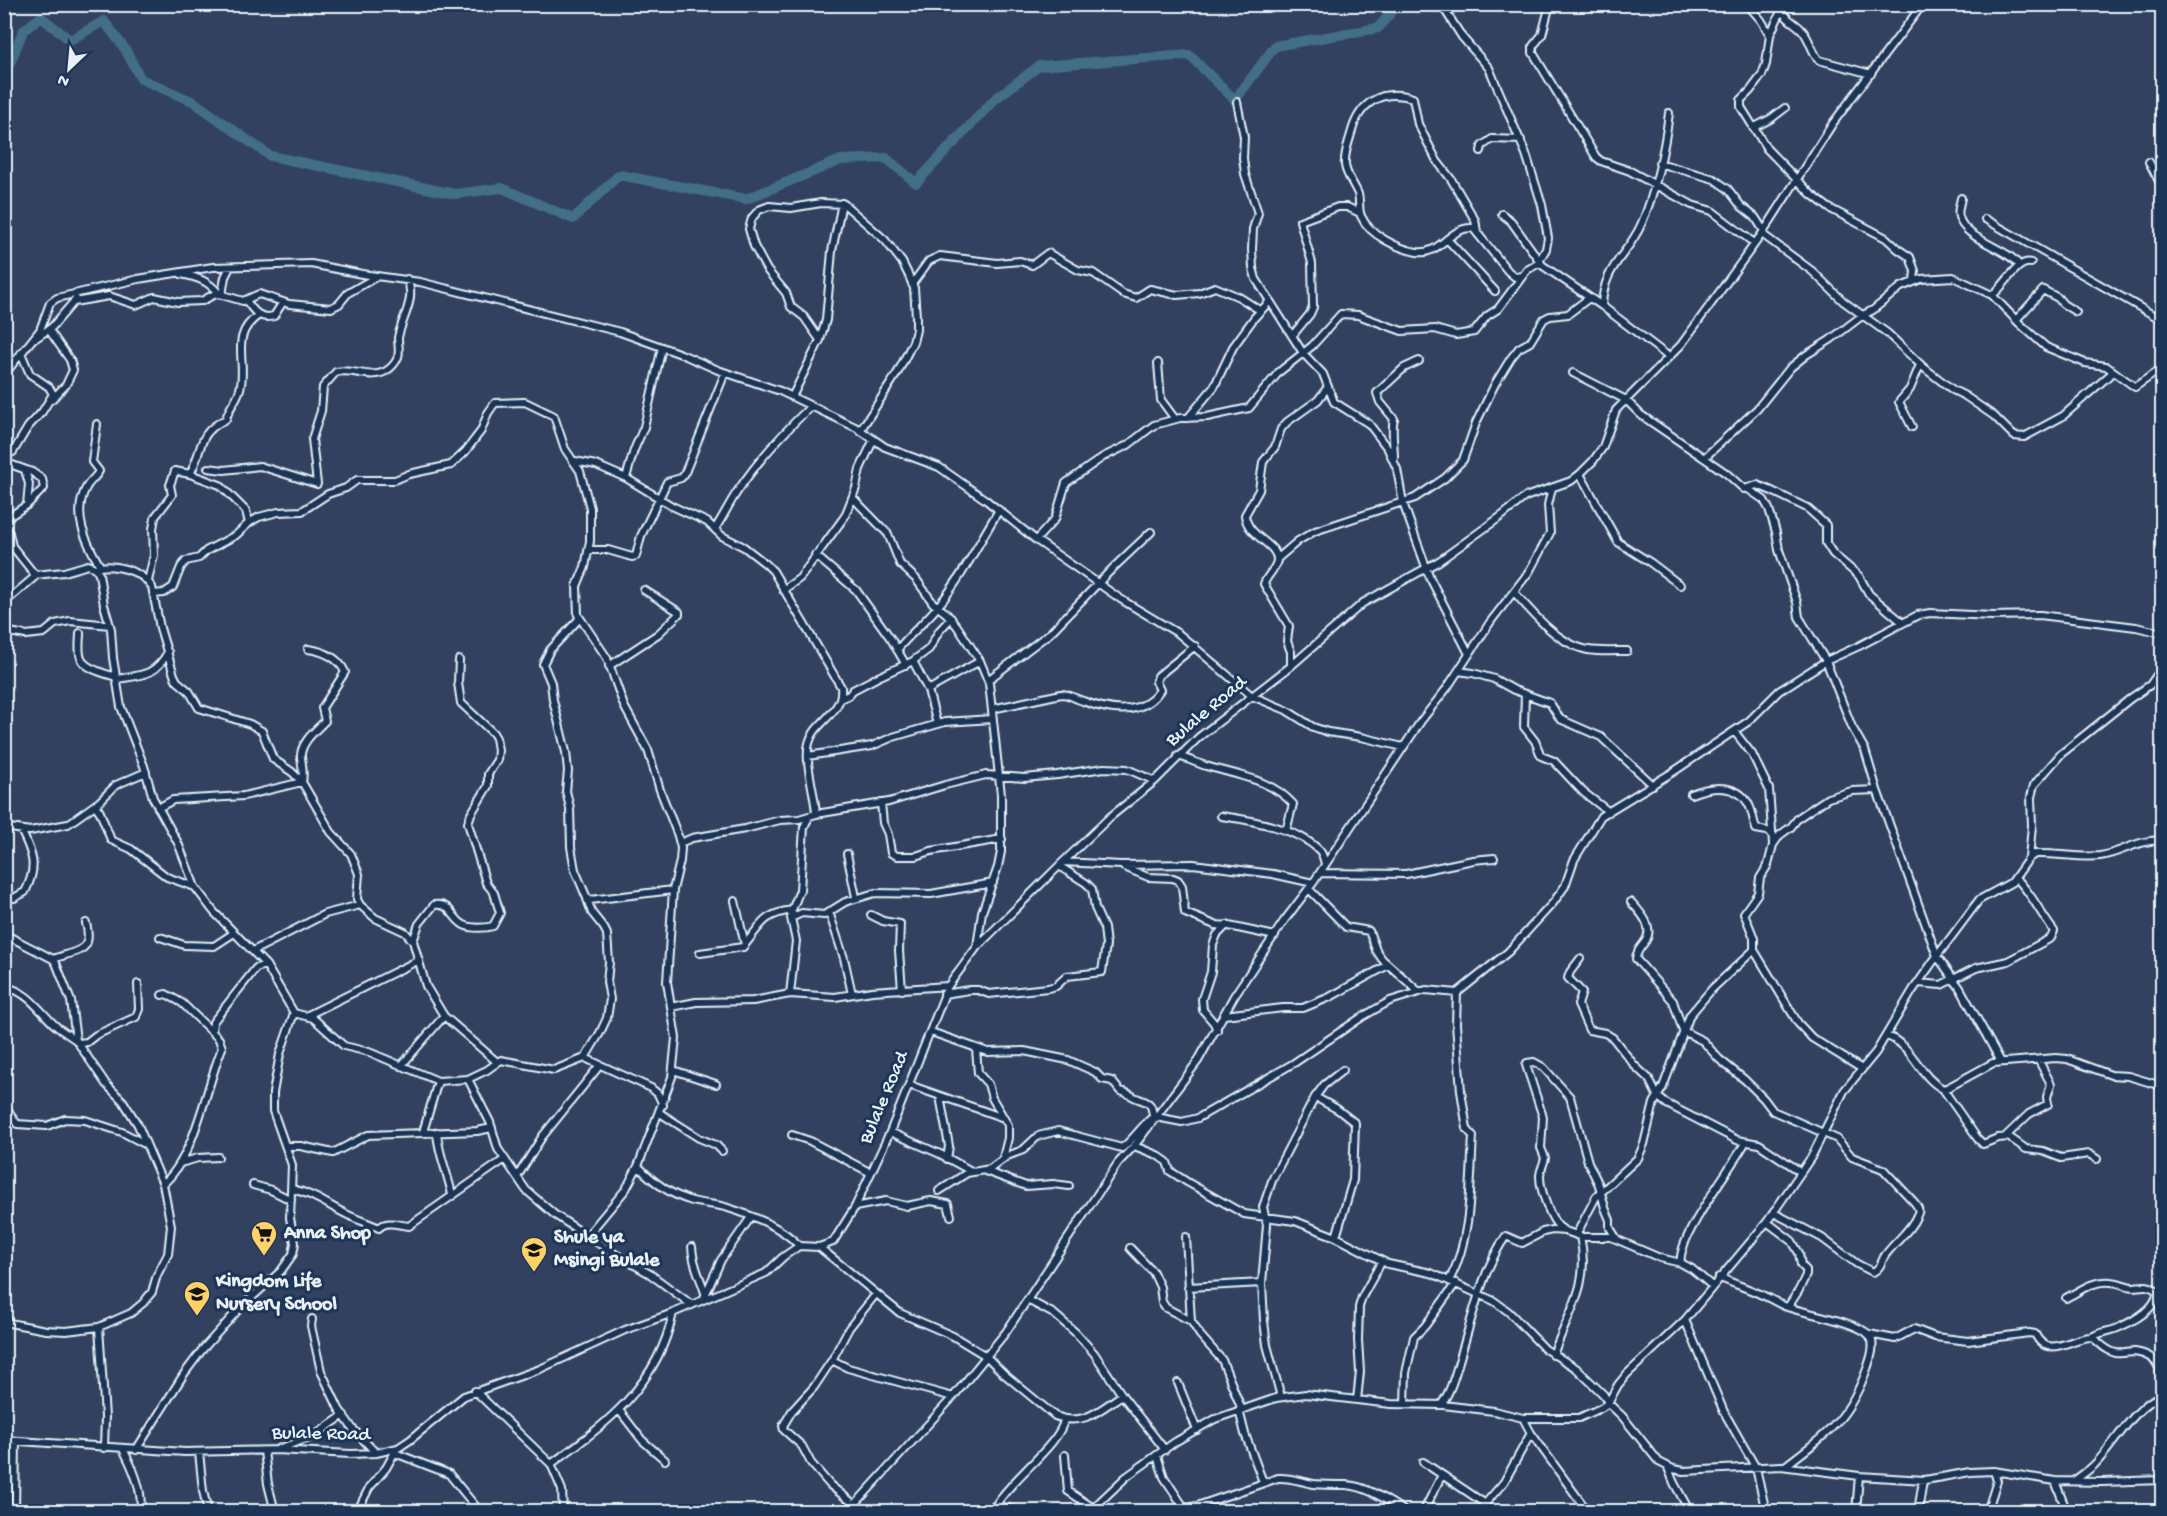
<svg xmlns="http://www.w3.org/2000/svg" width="2167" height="1516" viewBox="0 0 2167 1516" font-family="'Gochi Hand',sans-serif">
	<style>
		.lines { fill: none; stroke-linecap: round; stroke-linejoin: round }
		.river { stroke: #426e87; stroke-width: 10 }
		.minor-casing { stroke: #e8f1f8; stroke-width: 10 }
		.minor { stroke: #1d3557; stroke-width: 6 }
		.labels { text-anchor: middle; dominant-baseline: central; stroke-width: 6; stroke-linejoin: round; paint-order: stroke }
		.street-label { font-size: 20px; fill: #e8f1f8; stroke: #1d3557 }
		.poi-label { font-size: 20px; font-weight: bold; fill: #e8f1f8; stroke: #1d3557; text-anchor: start }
	</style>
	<rect width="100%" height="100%" fill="#32415f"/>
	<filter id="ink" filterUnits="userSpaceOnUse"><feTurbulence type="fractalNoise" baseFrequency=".0167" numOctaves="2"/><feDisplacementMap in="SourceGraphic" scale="12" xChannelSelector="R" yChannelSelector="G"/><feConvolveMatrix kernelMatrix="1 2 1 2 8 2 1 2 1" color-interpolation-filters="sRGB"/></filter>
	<g filter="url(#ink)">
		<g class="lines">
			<!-- river -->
			<path class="river" d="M4 62 10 63 23 31 41 17 70 40 104 21 125 49 141 79 194 102 270 156 455 194 502 188 573 219 619 175 746 199 841 160 886 158 916 183 995 99 1039 66 1189 55 1235 100 1275 46 1378 28 1398 4"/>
			<!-- minor casing -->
			<g class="minor-casing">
				<path id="minor" d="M1550 4 1542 35 1533 46V53L1596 157 1601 161 1630 171 1692 205 1712 211 1754 243
					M1747 4 1761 20 1770 35
					M1782 4C1782 19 1794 21 1802 30 1810 39 1811 51 1819 60L1871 74
					M1443 7 1462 37 1489 68 1526 154 1542 205 1548 238 1546 249 1539 261
					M1782 9 1770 35 1766 64 1762 75 1750 91 1741 100V107L1767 149 1811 194 1829 208 1886 238 1898 249 1910 257 1915 271 1914 281
					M1237 102 1244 137 1243 158 1245 174 1258 213 1253 229 1252 249 1253 268 1256 279 1303 353 1323 374 1334 402 1369 424 1388 449 1397 469 1403 503 1430 578 1469 654
					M1753 128 1772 118 1785 108
					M1481 151 1482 146 1492 139 1521 140
					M2149 162 2162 187
					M1659 163 1714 179 1728 189 1741 206 1755 217 1764 231
					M1961 198C1960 204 1957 211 1959 217 1965 240 2006 247 2019 265
					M1502 214 1511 221 1541 263
					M1985 219 2162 320
					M1477 231 1475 220 1451 179 1437 161 1418 124 1413 98C1381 88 1359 103 1351 134 1348 145 1344 153 1345 165 1346 175 1354 184 1358 194 1360 201 1358 209 1361 216 1369 235 1399 249 1417 252 1440 256 1450 226 1473 228L1508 271 1515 277 1522 276
					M1762 234 1812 271 1843 301 1887 333 1923 367 1953 390 1965 396 1994 416 2014 436 2024 437 2063 416 2113 372
					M1447 239 1495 291
					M181 274C197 277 209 281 219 294
					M912 284 929 261 940 256 997 263 1020 261 1032 265 1048 253 1078 270 1093 273 1123 294 1136 298 1150 289 1177 295 1199 293 1215 287 1239 297 1261 311
					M222 295 225 277 230 267
					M1992 295C2005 287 2017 259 2031 263
					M246 300C253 311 260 320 274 316L283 302
					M74 302 109 296 136 305 154 297 178 302 202 301 213 295 219 294 243 301 259 294 289 304 331 308 339 304 348 293 376 277
					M1602 306C1603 267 1627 256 1641 225 1655 194 1665 147 1669 113
					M2016 320 2043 290 2058 298 2063 304 2076 312
					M49 330 70 360 73 370 66 385 51 400
					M1292 336 1310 314 1313 307 1312 263 1300 221 1338 207H1347L1360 213
					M36 338 52 327 76 299
					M820 340 804 317 791 307 786 293 767 270 754 246 749 229 752 218 759 210 769 206 791 208 821 203 844 204 885 240 902 262 909 276 914 288 916 316V330L913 342 898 372 860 431
					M1158 363 1161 400 1175 419
					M1573 373 1626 400 1641 415 1726 473 1744 489 1757 485 1772 491 1807 508 1826 525V543L1833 554 1859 576 1869 594 1902 622
					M4 375 40 330 50 303 57 298 138 279 213 267 311 264 362 274 420 282 620 332 681 354 718 370 780 391 857 428 885 447 939 467 986 500 1036 540 1122 600 1179 634 1252 696 1286 710 1313 727 1328 732 1361 737 1403 747
					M792 397 820 340 826 320 832 251 842 203
					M1188 418 1214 387 1233 347 1254 318 1270 301
					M97 424 92 462 99 471C96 477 90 481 87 486 71 514 86 542 100 566
					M1912 427 1899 402 1910 389 1920 365
					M4 457 13 452 28 427 42 412 53 394 49 387 30 374 21 353
					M1394 458C1394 447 1391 427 1394 419L1380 402 1377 393 1404 368 1419 361
					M1704 458 1757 409 1790 368 1806 355 1830 340 1863 315 1873 310 1901 287 1921 279 1953 277 1992 295 2019 323 2046 347 2085 363 2106 366 2135 387 2162 368
					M575 461 596 465 626 478 672 506 707 522 722 536 744 547 766 564 773 571 841 687C844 713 814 722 809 743 804 762 815 793 816 814
					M4 462 32 472 42 479 44 488 27 505
					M208 468 224 470 260 466 317 484 312 439 321 411 323 387 336 372C353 368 370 380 386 371 391 368 396 362 398 357 400 351 398 344 398 338 401 319 417 299 407 279
					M190 474C204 448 196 434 226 419 229 407 237 400 240 389 248 361 228 336 259 315
					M1580 474 1618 542 1651 563 1680 585
					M626 478 634 450 644 427 662 347
					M1748 489 1764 500 1769 509 1776 532 1779 550 1797 602 1799 617 1826 661 1852 727 1865 750 1877 790 1937 956 1960 988 2001 1062
					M853 498 888 534 900 564 916 579 933 603 946 613 957 626 980 661 989 683 1001 795V852L998 867 982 912 977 947
					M4 520 27 505 29 484 25 470
					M4 526 9 533 12 546 35 575 64 572 88 565 95 568 99 574 104 605 111 629 113 658 121 707 144 766 153 798 178 843 195 887 214 912 266 965 294 1013 280 1054 273 1093V1111L292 1165 290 1218 295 1243 293 1254 281 1271 239 1309 202 1350 184 1374 136 1450
					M715 529C723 517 729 504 737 492 758 460 784 432 811 406
					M1036 540 1055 519 1066 483 1103 457 1128 445 1154 425 1180 418 1207 417 1249 408 1279 372 1312 346 1341 314 1358 315 1402 331 1435 329 1456 335 1474 332 1487 316 1498 309 1527 270 1539 263 1602 306 1669 357
					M589 550H608L632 557 636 556 641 536 667 482 681 478 684 475 725 373
					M815 555 856 590 891 639 906 665
					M1277 559 1298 541 1315 531 1415 498 1445 478 1463 460 1476 423 1495 384 1511 358 1519 348 1530 342 1544 319 1550 316 1568 314 1589 298
					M95 568C114 563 141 570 152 587L160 628 174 675 177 681 189 691 199 708 250 724 262 731 273 759 292 772 302 782 331 832 351 854 359 874 357 899 360 905 375 918 405 932 413 941
					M148 581 154 555 153 529 155 517 172 495 170 485 175 471 190 474 220 485 246 511 249 523
					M783 590 800 578 845 516 856 488 860 469 873 441
					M1514 592C1532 613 1559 645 1588 650 1600 652 1614 651 1627 651
					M154 594 164 593 173 587 181 567 186 561 199 558 206 551 236 535 249 523 259 517 278 512 302 511 328 494 346 488 357 480H395L409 474 451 465 465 452 481 431 488 413 495 403 525 402 554 416 565 449 580 471 590 508V541L585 567 577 586 578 615 607 658 624 706 648 750 660 790 678 836 681 848 680 861 673 890 667 982 676 1038 672 1077 638 1166 626 1189 587 1236
					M4 603 37 575
					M579 619 550 650 543 664 551 683 553 700 566 752 568 771 566 791 570 808 571 847 575 870 586 896 590 900 673 890
					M4 631 26 635 44 633 55 624 70 621 110 625
					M80 633C80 640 78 651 81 658 84 669 107 674 116 677
					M897 650C910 634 926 621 939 605 963 576 979 542 999 510
					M459 660 458 683 461 703 493 733 496 738 498 750 497 760 488 774V786L471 814 468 823 486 883 494 893 500 913 493 926C486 928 472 929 464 925 452 919 451 902 434 905L419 924 413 941 426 986 444 1016 497 1062
					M913 661 928 690 937 724
					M609 666 658 634 679 614V612L644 590
					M1291 666V652L1287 641 1289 626 1264 584C1266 576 1277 568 1277 560 1278 544 1247 537 1245 515L1259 490 1263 462 1275 447 1281 429 1287 422 1318 400 1327 388
					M1458 671 1473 673 1494 679 1514 690 1550 703 1560 719 1601 737 1653 785
					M117 679C142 675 155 676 168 652
					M988 680 1050 633 1113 568 1151 532
					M928 690 980 661
					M1525 694 1524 727 1535 741 1541 756 1554 761 1583 792 1609 812
					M840 699 849 695 853 690 878 677 913 661 929 649 939 631 951 618
					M992 709 1061 694C1070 694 1075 699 1083 701 1109 711 1142 717 1160 690L1156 682 1158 676 1195 646
					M1734 731 1752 754 1769 789 1773 844
					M808 756 872 746 893 737 945 722 992 719
					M1178 756C1188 759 1197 763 1206 766 1236 775 1271 779 1293 804L1286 831
					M1691 794C1713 785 1742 783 1751 810 1753 816 1754 823 1756 829L1767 831 1773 835
					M881 803 883 823 888 834 891 853 897 856H916L931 851 1002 839
					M95 805 100 812 111 840 131 849 167 877 195 887
					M158 808 173 800 244 796 302 782C304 773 302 766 301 757 300 743 316 730 325 721L322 708 345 672C338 657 323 651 308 649
					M1221 816C1251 820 1298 828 1320 851 1323 855 1324 860 1325 864
					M4 827 30 831 68 824 99 802 116 785 146 772
					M680 843 692 838 745 829 780 820 799 819 816 814 889 802 945 785 986 775 1024 778 1057 775 1104 768 1127 769 1155 781
					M847 854 856 897
					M2029 858 2032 826 2031 797 2034 785 2061 754 2131 698 2150 685 2162 668
					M1063 862 1121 865 1193 864 1273 874 1313 883
					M1124 867 1148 877 1173 878 1178 880 1182 886 1185 913 1215 925 1229 926 1275 936
					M1320 873 1406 874 1473 860 1494 858
					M1309 889 1346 927 1369 931 1376 950 1382 959 1418 991
					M4 898H14L25 892C38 867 33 854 21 830
					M735 901 745 945
					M1631 902C1641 913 1656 928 1644 943 1640 948 1636 953 1636 959L1673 1001 1683 1031 1703 1041 1719 1059 1745 1080 1764 1099 1773 1111 1837 1139 1852 1157 1883 1169 1914 1202C1918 1207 1920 1210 1917 1215 1911 1231 1893 1243 1884 1257 1881 1264 1879 1269 1873 1272L1857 1264 1822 1238 1774 1213
					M829 912 844 958 852 994
					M871 915 883 921 900 924 899 951 902 990
					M791 918 802 913 824 915 845 902 875 893 931 894 993 883
					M4 934 53 959 56 963 71 1001 76 1040 106 1084 123 1101 138 1125 163 1184 171 1226 168 1254 157 1275 152 1292 143 1303 131 1313 99 1327 105 1417 104 1448
					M160 937 184 945 214 946 234 933
					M1754 950 1798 1023 1812 1038 1862 1069
					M253 951 325 914 360 905
					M700 953 743 947C762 925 761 915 792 910
					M53 959C76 950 94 954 86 923
					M1580 959 1570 972 1568 978 1582 992 1578 1005 1589 1030 1605 1033 1613 1038 1635 1066 1649 1079 1658 1097 1667 1104 1737 1140 1759 1144 1801 1172
					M1918 983 1941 985 1976 968 2008 961 2051 938 2054 931C2039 912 2033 895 2016 878
					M4 987C28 990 40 1012 56 1026 62 1031 69 1035 76 1040
					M790 994 796 941 791 918 792 910 800 890 804 827 809 817
					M944 994 969 990H978L989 994 1048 988 1056 986 1067 976 1102 972 1106 945 1104 928 1095 908 1092 889 1086 883 1059 866
					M162 995 166 994 182 1003 212 1032
					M671 1007 696 1002 753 1001 790 994 835 997 872 991 948 986
					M294 1013 313 1018 344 1046 369 1052 438 1081 468 1079 487 1070 501 1060 554 1070 585 1058 600 1033 607 1018 610 999 607 982 609 962 607 934 604 928 592 913 587 899
					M308 1015 419 960
					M1224 1015 1283 1008H1303L1330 997 1388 965
					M1217 1030 1214 1023 1203 1010 1202 999 1211 972 1213 945 1217 935 1227 925
					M931 1032 988 1052 1024 1051 1068 1060 1095 1072 1102 1079 1112 1081 1120 1091C1126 1092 1129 1094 1134 1097 1147 1103 1152 1100 1153 1117
					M1887 1036C1914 1046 1919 1077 1943 1089L1949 1087 1993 1063 2056 1058 2067 1059 2111 1075 2128 1076 2162 1086
					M79 1043 87 1042 96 1035 136 1017 139 1009 138 984
					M976 1049 978 1073 988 1084 992 1098 1008 1125V1138L1003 1158
					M585 1058 651 1088 658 1094 663 1105
					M401 1066 444 1016
					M673 1070 716 1084
					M468 1079 490 1122 498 1149 526 1190 555 1215 612 1252 650 1274 692 1305
					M909 1085 1004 1118
					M1943 1089 1977 1138 1983 1144 1998 1138 2009 1137 2026 1149 2043 1151 2061 1158 2089 1154 2097 1159
					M940 1096 949 1146 947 1159
					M1315 1097 1337 1109 1355 1123 1353 1180 1336 1237
					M4 1109 9 1112 17 1124 47 1126 65 1119 85 1120 122 1132 145 1144
					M660 1113 699 1138 716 1145 722 1151
					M1156 1117 1182 1122 1198 1118 1294 1063 1362 1017 1390 1001 1426 990 1457 993
					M423 1132 438 1081
					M437 1132C438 1154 448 1173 452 1195
					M890 1132 940 1154 971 1171
					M792 1135 810 1141 871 1173
					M2005 1137 2029 1114 2048 1104 2047 1097 2051 1084 2039 1061
					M287 1146H301L333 1153 368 1135 477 1131 492 1128
					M1137 1147 1157 1155 1167 1162 1170 1171 1187 1182 1244 1214 1295 1221 1336 1237 1388 1264 1431 1273 1494 1301 1509 1312 1545 1349 1576 1368 1604 1395 1608 1403 1622 1416 1659 1462 1673 1469 1684 1471 1781 1466 1859 1476 1925 1480 1970 1472 1994 1471 2055 1481 2102 1482 2162 1480
					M180 1163 198 1158 218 1157
					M638 1166C653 1182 671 1195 692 1201 703 1204 714 1204 725 1207 748 1214 783 1227 799 1246
					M985 1171 1026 1186 1053 1184 1069 1186
					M517 1177 542 1137 600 1065
					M163 1184C195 1157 206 1087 222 1048L219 1039 212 1032 213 1022 256 968 266 965
					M253 1185 271 1190 291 1200
					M292 1189C314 1194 329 1206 348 1215 358 1220 369 1223 379 1228 387 1220 398 1225 409 1226L505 1159
					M939 1191 967 1173 990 1169 1007 1156 1023 1150 1038 1136 1058 1131 1122 1148C1134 1139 1141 1126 1153 1117
					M855 1207 886 1201 907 1206 931 1201 948 1204 951 1216
					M1767 1222 1792 1241 1799 1253 1801 1265 1806 1270V1275L1799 1290 1788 1307
					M1562 1229C1551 1223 1540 1190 1540 1176 1540 1170 1544 1164 1545 1158L1541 1148 1543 1117 1526 1065 1527 1063 1534 1062 1543 1067 1570 1097 1588 1162 1599 1185 1605 1208 1610 1220V1228L1617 1239
					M1576 1235 1596 1197 1638 1158 1644 1144 1654 1103 1663 1087 1690 1015 1712 989 1754 950V938L1744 913 1758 893 1760 878 1768 865 1773 845 1780 835 1791 827 1798 818 1828 798 1852 791 1877 790
					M1186 1237 1191 1321
					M692 1247C693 1266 700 1276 705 1293
					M819 1247 900 1313 953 1336 986 1356 1004 1374 1055 1416C1084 1427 1099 1410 1122 1395
					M1130 1248 1153 1272 1160 1287 1162 1302 1166 1308 1191 1321 1200 1335 1222 1360 1242 1410
					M1681 1263C1676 1239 1732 1167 1745 1143
					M1719 1277C1733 1284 1748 1288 1762 1295 1770 1298 1778 1304 1787 1307 1804 1313 1858 1322 1869 1335 1876 1343 1871 1357 1868 1366 1849 1420 1828 1433 1785 1466
					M1450 1279C1472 1237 1470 1183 1473 1136L1467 1129 1461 1091 1456 1024 1457 993 1508 952 1553 903 1565 886 1574 860 1601 816 1673 772 1749 721 1779 691 1826 661 1859 646 1918 615 1930 613 1992 616 2040 615 2136 627 2162 633
					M1188 1287 1262 1283
					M2066 1298C2080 1291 2093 1280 2111 1282 2119 1282 2126 1287 2134 1287 2144 1286 2148 1284 2157 1291 2159 1307 2133 1321 2120 1327 2111 1332 2101 1331 2092 1337
					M703 1300 721 1260 751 1217
					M1028 1300 1054 1314 1076 1333 1094 1353 1122 1395 1165 1450
					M312 1319 311 1326 321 1371 339 1409 353 1429 376 1453
					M1685 1320 1724 1412 1756 1468 1766 1512
					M4 1322 46 1330 66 1331 99 1327
					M1869 1334 1895 1339 1914 1329 1935 1337 1968 1341 2029 1333 2035 1334C2048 1361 2073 1336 2092 1337 2100 1343 2106 1351 2116 1353 2122 1354 2129 1352 2135 1352 2161 1356 2164 1374 2161 1395
					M1553 1355C1569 1311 1591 1285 1580 1236
					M832 1360 848 1368 953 1397
					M1178 1383 1197 1430
					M475 1391 551 1464 562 1490 563 1512
					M1281 1397 1267 1345 1264 1321 1262 1283 1267 1225 1263 1207 1273 1178 1315 1097 1324 1085 1343 1070
					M1357 1400 1360 1372 1358 1340 1359 1307 1362 1297 1382 1261
					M1405 1404 1406 1373 1414 1337 1425 1326 1456 1283
					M1441 1405C1451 1391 1455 1375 1460 1358 1472 1319 1482 1270 1506 1236L1522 1243 1543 1232 1552 1230 1565 1231 1583 1237H1611L1660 1258 1681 1263 1692 1269 1712 1286
					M619 1410 642 1440 665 1460
					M1239 1410 1245 1434 1263 1482
					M1523 1418 1531 1433 1588 1512
					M4 1440 185 1452 276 1450 351 1454 376 1453 398 1448 410 1440 464 1396 540 1369 625 1330 673 1313 766 1273 783 1257 799 1246 819 1247 833 1242 855 1207 890 1132 948 986 977 947 1063 862 1110 817 1155 781 1199 737 1291 666 1363 603 1439 561 1503 515 1525 497 1571 481 1580 474 1593 461 1603 447 1616 410 1681 345 1764 231 1833 123 1923 4
					M123 1449C132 1466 144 1491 140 1512
					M278 1449 314 1436 344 1415
					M264 1451 268 1484 275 1512
					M199 1452 203 1491 208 1512
					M395 1453 449 1474 480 1512
					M1065 1455 1068 1491 1093 1508
					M1157 1456 1164 1477 1187 1512
					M1423 1462 1484 1503
					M551 1464C608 1423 658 1385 673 1313
					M1668 1468 1674 1483 1690 1512
					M2055 1481 2067 1512
					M2074 1481C2081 1475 2090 1470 2096 1463 2116 1442 2135 1406 2162 1395
					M854 1504 830 1485 811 1463 802 1446 784 1430 783 1426 792 1411 814 1387 832 1360 849 1328 876 1294
					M996 1505C1011 1479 1060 1444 1064 1420
					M15 1512 16 1441
					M357 1512 369 1488 386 1468 395 1452
					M848 1512 953 1397 1006 1332 1118 1163 1135 1145 1198 1061 1234 996 1284 921 1313 883 1421 721 1447 688 1491 621 1529 572 1550 533 1548 505 1552 488
					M985 1512 996 1505 1023 1512
					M1089 1512 1126 1477 1175 1442 1215 1419 1276 1398 1306 1394 1391 1404 1443 1405 1494 1411 1523 1418H1579L1601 1408 1608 1403 1618 1385 1627 1374 1685 1320 1767 1222 1812 1156 1844 1091 1876 1052 1913 990 1937 956 1979 900 2012 882 2029 858 2035 854C2057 853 2078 858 2100 856 2122 853 2140 838 2162 841
					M1166 1512 1197 1506 1278 1478C1292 1477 1300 1482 1314 1484 1325 1485 1335 1485 1346 1485 1367 1486 1388 1501 1406 1512
					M1423 1512 1442 1475
					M1478 1512 1504 1482 1531 1433
					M1856 1512 1859 1476
					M1918 1512 1923 1480
					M1987 1512 1997 1481 1994 1471"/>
			</g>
			<!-- minor -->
			<use href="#minor" class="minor"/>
		</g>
	</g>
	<!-- icons -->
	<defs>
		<g id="supermarket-pin" transform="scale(1.35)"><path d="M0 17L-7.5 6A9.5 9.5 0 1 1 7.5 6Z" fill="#ffd166" stroke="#1d3557"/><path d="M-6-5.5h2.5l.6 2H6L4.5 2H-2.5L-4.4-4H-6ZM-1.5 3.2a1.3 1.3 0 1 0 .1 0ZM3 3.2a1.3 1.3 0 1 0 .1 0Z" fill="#111"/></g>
		<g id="school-pin" transform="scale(1.35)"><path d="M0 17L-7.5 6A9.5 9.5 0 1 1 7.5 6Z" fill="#ffd166" stroke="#1d3557"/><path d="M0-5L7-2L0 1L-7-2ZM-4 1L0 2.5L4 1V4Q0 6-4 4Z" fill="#111"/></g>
	</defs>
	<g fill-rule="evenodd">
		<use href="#supermarket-pin" x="264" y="1234"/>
		<use href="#school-pin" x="534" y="1250"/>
		<use href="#school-pin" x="197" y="1294"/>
	</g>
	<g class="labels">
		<!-- street labels -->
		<g class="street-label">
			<text transform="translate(1207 712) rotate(-40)">Bulale Road</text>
			<text transform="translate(885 1098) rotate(-67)">Bulale Road</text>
			<text transform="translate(321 1435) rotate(1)">Bulale Road</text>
		</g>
		<!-- poi labels -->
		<g class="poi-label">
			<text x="284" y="1234">Anna Shop</text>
			<text x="554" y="1238">Shule ya<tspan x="554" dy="23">Msingi Bulale</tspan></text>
			<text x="216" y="1282">Kingdom Life<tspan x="216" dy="23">Nursery School</tspan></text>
		</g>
	</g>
	<!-- margin -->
	<rect width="2167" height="1516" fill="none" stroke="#1d3557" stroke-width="24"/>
	<rect x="12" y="12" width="2143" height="1492" fill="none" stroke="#e8f1f8" stroke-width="2" filter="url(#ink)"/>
	<!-- north arrow -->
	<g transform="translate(69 69) rotate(206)" stroke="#1d3557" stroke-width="4.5" paint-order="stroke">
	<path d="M0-4.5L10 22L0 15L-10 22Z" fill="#e8f1f8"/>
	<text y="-9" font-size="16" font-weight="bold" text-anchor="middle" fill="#e8f1f8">N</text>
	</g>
</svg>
